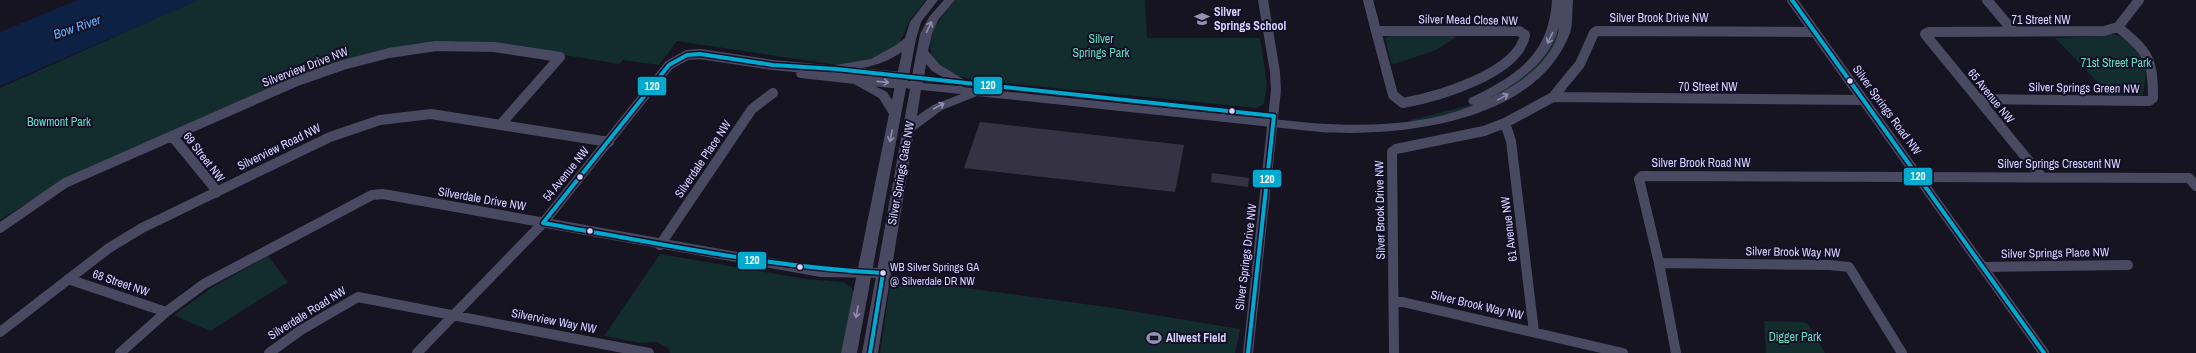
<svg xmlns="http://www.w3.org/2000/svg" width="2196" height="353" viewBox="0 0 2196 353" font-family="'Archivo Narrow',sans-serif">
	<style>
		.green { fill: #132c2d }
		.water { fill: #0d2144 }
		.building { fill: #343243 }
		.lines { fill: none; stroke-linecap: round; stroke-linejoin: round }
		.minor { stroke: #4a4962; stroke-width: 10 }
		.tertiary { fill: #4a4962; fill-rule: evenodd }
		.bus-1-casing { stroke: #130f26; stroke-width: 7 }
		.bus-1 { stroke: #00a9ce; stroke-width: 4 }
		.oneway { stroke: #928eb0 }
		.bus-dot { fill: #d9d4ff; stroke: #130f26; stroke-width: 1.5 }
		.labels { text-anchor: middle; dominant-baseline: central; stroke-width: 4; stroke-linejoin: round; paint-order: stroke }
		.bus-label { font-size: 11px; fill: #d9d4ff; stroke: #130f26; text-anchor: start }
		.poi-label { font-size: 12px; font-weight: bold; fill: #d9d4ff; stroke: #130f26; text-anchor: start }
		.street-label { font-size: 12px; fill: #d9d4ff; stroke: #130f26 }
		.park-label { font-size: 12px; fill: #5fe0c0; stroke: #130f26 }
		.water-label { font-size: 13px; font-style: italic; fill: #62b6ff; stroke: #130f26 }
		.line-badge { stroke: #130f26; stroke-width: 1.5 }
		.badge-label { font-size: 11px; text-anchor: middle; font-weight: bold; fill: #fff }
	</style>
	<rect width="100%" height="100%" fill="#161421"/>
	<!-- green -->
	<path class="green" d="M197 0H926L910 20 899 44 869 61 837 65 677 41 659 65 623 60 619 64 505 45 460 41 383 50 322 67 253 95 62 181 0 220V88Z
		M956 0H1145L1147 38H1260L1267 84 1264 104 1257 108 973 80C917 67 921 36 956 0Z
		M1555 34 1559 35 1550 55 1527 79 1472 108 1413 123 1411 120 1467 106 1502 90Z
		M2111 34C2126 35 2142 51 2145 67 2147 75 2144 86 2143 95H2110L2055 38 2101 36Z
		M1392 35H1453L1455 38 1436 50 1394 64 1391 63 1386 41V38Z
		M660 254 805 279 843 282 852 288 854 294 843 353H670L668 348 657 342 640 343 604 336Z
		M268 256 288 282 210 331 174 315 211 288Z
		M891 278 1114 308 1240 329 1235 353H880Z
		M1764 321 1803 322 1808 324 1825 353H1766Z"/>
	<!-- water -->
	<path class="water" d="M78 0H199L0 86V32Z"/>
	<!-- building -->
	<path class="building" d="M980 122 1184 145 1175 192 964 168Z
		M1212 173 1249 178 1248 187 1211 182Z"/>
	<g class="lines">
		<!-- minor -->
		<path class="minor" d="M1368 0 1376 31
			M1792 0 2044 353
			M1987 0 2014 32
			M1376 31H1519L1525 35C1518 74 1436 97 1403 103L1393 95Z
			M801 73 901 84
			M1553 97 1863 100
			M1978 99 2149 101 2153 98C2153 58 2148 52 2118 27
			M1505 123 1511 141 1534 332
			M172 136 213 186 216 193
			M2041 176 1925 34 1929 32 2104 31 2118 27 2139 0
			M0 228 65 183 297 81 343 65 389 53 436 46 494 47 560 57 501 124
			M660 245 752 109 773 93
			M1659 263 1829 265 1849 267 1902 353
			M1983 267 2128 265
			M68 279 166 312
			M1394 300 1623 353
			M0 332 109 248 142 228 330 137 380 120 431 114 609 142
			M120 353 166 312 204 284 372 195 383 194 821 272 883 273
			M269 353 301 330 358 297 649 353
			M417 353 543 223 669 65 687 55 700 54 773 65 902 77
			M1248 353 1276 90 1275 72 1263 0
			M1394 353 1392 152 1396 149 1484 131 1505 123 1553 97 1580 64 1594 33 1597 31 1815 32
			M1676 353 1659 263 1639 179 1642 176 2189 178 2196 186"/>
		<!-- tertiary -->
		<path class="tertiary" d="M927 0H938L921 22 916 39 908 81H911L920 34 929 17 944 0H955L938 20 932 34 928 51 940 65 965 80 967 83 962 87 1311 123C1365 127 1423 126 1474 105L1470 104 1468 101 1470 98C1516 76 1549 55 1552 0H1573C1572 10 1573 24 1570 33 1536 123 1401 137 1320 132L977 96 942 110 914 131 878 353H862L910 89 906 88 857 353H841L889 114 879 98 845 79 851 75 855 76 887 92 892 100 902 52C882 66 859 69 836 73L830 69 836 65 871 59 896 45 905 38 910 22ZM1559 27C1556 60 1515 88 1487 99 1518 84 1550 61 1559 27ZM926 64 932 71 959 86 923 83ZM921 90 961 94 933 105 917 116Z"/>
		<!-- bus-1 casing -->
		<g class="bus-1-casing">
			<path id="bus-1" d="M1792 0 2044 353
				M543 223 669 65 687 55 700 54 773 65 836 69 1274 116 1248 353
				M543 223C656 243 768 267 883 273L870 353"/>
		</g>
		<!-- bus-1 -->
		<use href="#bus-1" class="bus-1"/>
	</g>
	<!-- one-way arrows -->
	<defs><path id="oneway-shaft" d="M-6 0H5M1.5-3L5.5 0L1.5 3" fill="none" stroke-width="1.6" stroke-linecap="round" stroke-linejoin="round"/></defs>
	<g class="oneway">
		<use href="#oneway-shaft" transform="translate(929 27) rotate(-65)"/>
		<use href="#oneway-shaft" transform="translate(1550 38) rotate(115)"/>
		<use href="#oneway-shaft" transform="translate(883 82) rotate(6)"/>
		<use href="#oneway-shaft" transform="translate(1503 97) rotate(-29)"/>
		<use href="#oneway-shaft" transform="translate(939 106) rotate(-28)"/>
		<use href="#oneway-shaft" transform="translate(891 136) rotate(101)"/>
		<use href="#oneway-shaft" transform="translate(857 312) rotate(100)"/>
	</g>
	<!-- icons -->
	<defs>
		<g id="school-bare" transform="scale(1.2)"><path d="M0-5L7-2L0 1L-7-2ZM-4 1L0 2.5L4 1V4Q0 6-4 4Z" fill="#9591b1" stroke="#130f26" stroke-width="2.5" paint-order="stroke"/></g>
		<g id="stadium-bare" transform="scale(1.2)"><path d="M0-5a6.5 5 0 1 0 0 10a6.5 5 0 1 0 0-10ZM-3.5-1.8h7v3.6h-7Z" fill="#9591b1" stroke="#130f26" stroke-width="2.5" paint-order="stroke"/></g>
	</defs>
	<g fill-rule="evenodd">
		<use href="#school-bare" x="1202" y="19"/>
		<use href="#stadium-bare" x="1154" y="338"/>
	</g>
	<!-- markers -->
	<g class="bus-dot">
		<circle cx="1850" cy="81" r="3.5"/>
		<circle cx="1232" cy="111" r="3.5"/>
		<circle cx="580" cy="177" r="3.5"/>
		<circle cx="590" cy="231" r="3.5"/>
		<circle cx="800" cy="267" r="3.5"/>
		<circle cx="883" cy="273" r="3.5"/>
	</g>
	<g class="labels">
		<!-- bus labels -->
		<g class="bus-label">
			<text x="890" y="267">WB Silver Springs GA<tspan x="890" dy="14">@ Silverdale DR NW</tspan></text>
		</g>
		<!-- poi labels -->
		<g class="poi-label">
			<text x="1214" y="12">Silver<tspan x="1214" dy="14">Springs School</tspan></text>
			<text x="1166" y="338">Allwest Field</text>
		</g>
		<!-- street labels -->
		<g class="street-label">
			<text x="1659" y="18">Silver Brook Drive NW</text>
			<text transform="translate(1468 20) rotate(1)">Silver Mead Close NW</text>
			<text x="2041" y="20">71 Street NW</text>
			<text transform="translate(305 67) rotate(-21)">Silverview Drive NW</text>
			<text x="1708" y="87">70 Street NW</text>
			<text transform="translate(2084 88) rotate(1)">Silver Springs Green NW</text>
			<text transform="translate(1991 96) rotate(51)">65 Avenue NW</text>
			<text transform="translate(1887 110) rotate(54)">Silver Springs Road NW</text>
			<text transform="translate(279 147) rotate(-26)">Silverview Road NW</text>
			<text transform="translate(204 157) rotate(52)">69 Street NW</text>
			<text transform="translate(703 159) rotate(-56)">Silverdale Place NW</text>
			<text x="1701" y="163">Silver Brook Road NW</text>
			<text x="2059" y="164">Silver Springs Crescent NW</text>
			<text transform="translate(901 173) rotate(-80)">Silver Springs Gate NW</text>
			<text transform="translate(566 174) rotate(-51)">54 Avenue NW</text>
			<text transform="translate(482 199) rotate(10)">Silverdale Drive NW</text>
			<text transform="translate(1380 210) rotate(-91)">Silver Brook Drive NW</text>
			<text transform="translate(1509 229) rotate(-97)">61 Avenue NW</text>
			<text transform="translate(1793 252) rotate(1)">Silver Brook Way NW</text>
			<text transform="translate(2055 253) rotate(-1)">Silver Springs Place NW</text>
			<text transform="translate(1246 257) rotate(-83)">Silver Springs Drive NW</text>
			<text transform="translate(121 283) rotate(19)">68 Street NW</text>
			<text transform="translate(1477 305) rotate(13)">Silver Brook Way NW</text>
			<text transform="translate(307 313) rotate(-32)">Silverdale Road NW</text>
			<text transform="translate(554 321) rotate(11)">Silverview Way NW</text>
		</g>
		<!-- park labels -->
		<g class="park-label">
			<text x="1101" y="39">Silver<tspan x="1101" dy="14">Springs Park</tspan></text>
			<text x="2116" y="63">71st Street Park</text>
			<text x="59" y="122">Bowmont Park</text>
			<text x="1795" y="337">Digger Park</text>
		</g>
		<!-- water labels -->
		<g class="water-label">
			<text transform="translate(77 27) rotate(-19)">Bow River</text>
		</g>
	</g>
	<g class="line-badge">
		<rect x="973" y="76" width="30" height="19" rx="4" fill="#00a9ce"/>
		<rect x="637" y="76" width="30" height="20" rx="4" fill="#00a9ce"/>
		<rect x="1903" y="167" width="30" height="19" rx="4" fill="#00a9ce"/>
		<rect x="1252" y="169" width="30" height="19" rx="4" fill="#00a9ce"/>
		<rect x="737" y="251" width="30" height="19" rx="4" fill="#00a9ce"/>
	</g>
	<g class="badge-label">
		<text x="988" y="89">120</text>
		<text x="652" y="90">120</text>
		<text x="1918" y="180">120</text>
		<text x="1267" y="183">120</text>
		<text x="752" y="264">120</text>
	</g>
</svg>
